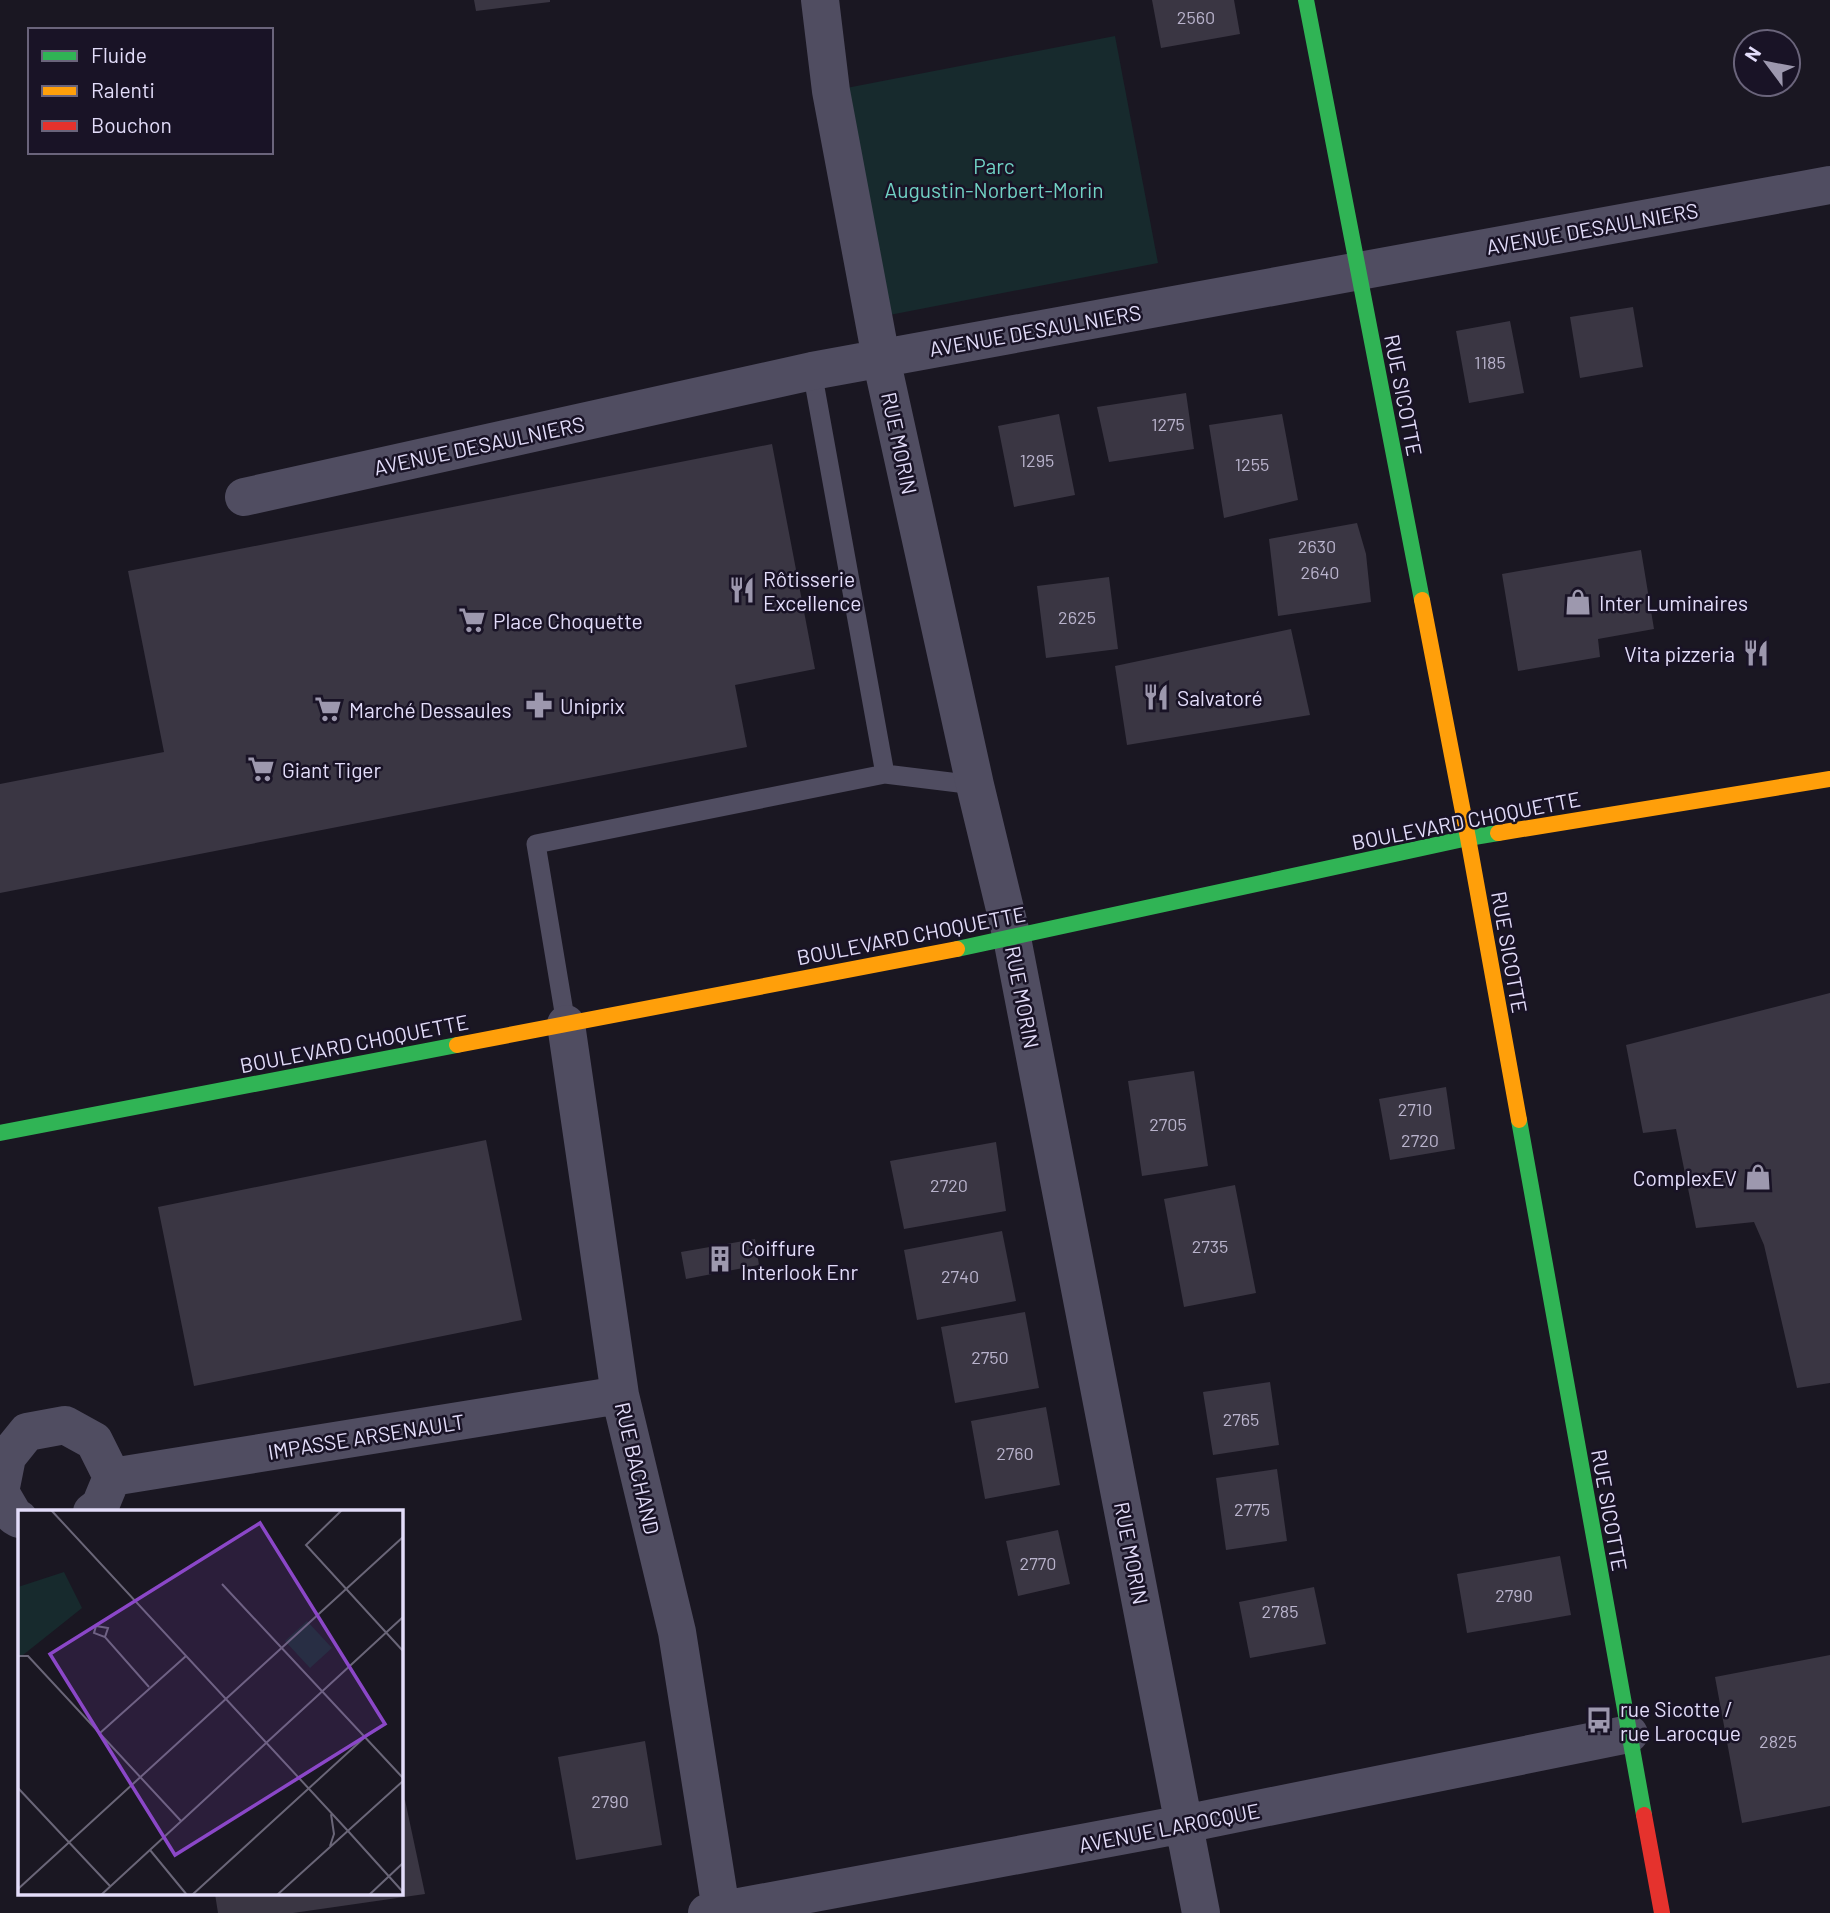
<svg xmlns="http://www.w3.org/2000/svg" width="1830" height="1913" viewBox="0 0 1830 1913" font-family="Barlow,sans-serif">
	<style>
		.green { fill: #172a2d }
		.building { fill: #3a3643 }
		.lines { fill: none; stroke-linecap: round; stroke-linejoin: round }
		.lane { stroke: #504d61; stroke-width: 19 }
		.street { stroke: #504d61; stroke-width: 38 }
		.fast { stroke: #30b455; stroke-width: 16 }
		.slow { stroke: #ff9f0a; stroke-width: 16 }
		.jam { stroke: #e5322d; stroke-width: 16 }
		.labels { text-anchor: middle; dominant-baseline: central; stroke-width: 5; stroke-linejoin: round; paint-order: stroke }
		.number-label { font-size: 18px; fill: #b9b3cc }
		.park-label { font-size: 21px; fill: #71d2c5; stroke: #191326 }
		.street-label { font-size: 21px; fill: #e3ddfa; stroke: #191326 }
		.poi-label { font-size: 21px; fill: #e3ddfa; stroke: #191326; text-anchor: start }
		.inset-road { fill: none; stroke: #6a6678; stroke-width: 2 }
		.view { fill: #8b47c8; fill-opacity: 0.15; stroke: #8b47c8; stroke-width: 3.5 }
		.inset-edge { fill: none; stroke: #e3ddfa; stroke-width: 3.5 }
	</style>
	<rect width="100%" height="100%" fill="#1a1722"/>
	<!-- green -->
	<path class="green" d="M1115 36 1158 263 874 318 831 91Z"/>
	<!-- building -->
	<path class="building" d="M474 0H550V2L476 11Z
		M1152 0H1234L1240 34 1161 48Z
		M1633 307 1643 367 1580 378 1570 317Z
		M1510 321 1524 393 1469 403 1456 331Z
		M1186 393 1194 449 1109 462 1097 407Z
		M1059 414 1075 495 1014 507 998 426Z
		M1282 414 1298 500 1224 518 1209 425Z
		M772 444 815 669 735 685 747 747 0 893V784L164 752 128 571Z
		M1357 523 1366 554 1371 602 1278 616 1269 539Z
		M1641 550 1654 629 1598 639 1600 657 1518 671 1502 574Z
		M1109 577 1118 649 1046 658 1037 586Z
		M1291 629 1310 715 1127 745 1115 666Z
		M1830 993V1383L1797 1388 1764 1245 1754 1222 1696 1228 1676 1129 1643 1133 1626 1045Z
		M1194 1071 1208 1166 1142 1176 1128 1081Z
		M1446 1087 1455 1149 1390 1160 1379 1099Z
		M486 1140 522 1320 194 1386 158 1207Z
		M996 1142 1006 1211 904 1229 890 1161Z
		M1235 1185 1256 1293 1184 1307 1164 1199Z
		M1002 1231 1016 1301 917 1320 904 1250Z
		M755 1239 759 1265 686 1279 681 1252Z
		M1025 1312 1039 1388 955 1403 941 1327Z
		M1270 1382 1279 1445 1213 1455 1203 1392Z
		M1046 1407 1060 1485 985 1499 971 1421Z
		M1277 1469 1287 1541 1226 1550 1216 1478Z
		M1058 1530 1070 1584 1018 1596 1006 1541Z
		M1560 1556 1571 1615 1467 1633 1457 1574Z
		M1314 1587 1326 1644 1250 1658 1239 1602Z
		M1830 1655V1806L1742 1823 1715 1677Z
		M645 1741 662 1845 576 1860 558 1757Z
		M405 1800 425 1894 293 1913H218L215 1894H401V1801Z"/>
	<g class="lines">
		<!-- lane -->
		<path class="lane" d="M885 774 975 785
			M566 1024 536 844 885 774 812 371"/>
		<!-- street -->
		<path class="street" d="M820 0 831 91 881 358 975 785 1012 938 1201 1913
			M244 497 812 371 1830 185
			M566 1024 620 1395 677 1632 721 1910
			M112 1477 620 1395
			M19 1519 14 1516 0 1492 7 1457 27 1432 65 1425 94 1441 112 1477 100 1506 92 1512
			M707 1913 1184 1824 1629 1734"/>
		<!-- fast -->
		<path class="fast" d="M1306 0 1422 600
			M957 949 1468 838 1498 833
			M1519 1120 1644 1815
			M0 1133 457 1045"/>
		<!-- slow -->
		<path class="slow" d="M1422 600 1468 838 1519 1120
			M1498 833 1830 779
			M457 1045 957 949"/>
		<!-- jam -->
		<path class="jam" d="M1644 1815 1662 1913"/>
	</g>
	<!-- icons -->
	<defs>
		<g id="restaurant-bare" transform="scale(2.1)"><path d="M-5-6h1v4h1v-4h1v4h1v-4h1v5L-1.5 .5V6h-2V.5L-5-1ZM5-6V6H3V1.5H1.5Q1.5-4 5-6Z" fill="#9d98ae" stroke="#191326" stroke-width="2.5" paint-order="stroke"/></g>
		<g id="shop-bare" transform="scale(2.1)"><path d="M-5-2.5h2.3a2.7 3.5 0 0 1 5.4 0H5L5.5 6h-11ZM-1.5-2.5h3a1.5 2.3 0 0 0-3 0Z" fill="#9d98ae" stroke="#191326" stroke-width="2.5" paint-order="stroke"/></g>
		<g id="supermarket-bare" transform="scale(2.1)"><path d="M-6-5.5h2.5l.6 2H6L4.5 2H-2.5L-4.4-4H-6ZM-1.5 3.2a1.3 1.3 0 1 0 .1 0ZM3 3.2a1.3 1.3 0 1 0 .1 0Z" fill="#9d98ae" stroke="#191326" stroke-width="2.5" paint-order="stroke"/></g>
		<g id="pharmacy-bare" transform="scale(2.1)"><path d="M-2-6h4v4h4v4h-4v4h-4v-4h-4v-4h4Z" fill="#9d98ae" stroke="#191326" stroke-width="2.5" paint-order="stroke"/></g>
		<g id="building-bare" transform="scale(2.1)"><path d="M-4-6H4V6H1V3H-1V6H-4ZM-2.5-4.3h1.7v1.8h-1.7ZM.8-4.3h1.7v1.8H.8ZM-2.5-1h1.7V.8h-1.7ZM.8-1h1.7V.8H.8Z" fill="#9d98ae" stroke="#191326" stroke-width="2.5" paint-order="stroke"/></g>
		<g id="bus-bare" transform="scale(2.1)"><path d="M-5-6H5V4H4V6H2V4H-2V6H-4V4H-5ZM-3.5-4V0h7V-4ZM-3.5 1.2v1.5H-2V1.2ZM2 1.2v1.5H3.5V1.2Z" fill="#9d98ae" stroke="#191326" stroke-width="2.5" paint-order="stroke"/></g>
	</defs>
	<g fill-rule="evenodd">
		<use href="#restaurant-bare" x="742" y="590"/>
		<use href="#shop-bare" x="1578" y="602"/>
		<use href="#supermarket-bare" x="472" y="620"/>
		<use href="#restaurant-bare" x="1756" y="653"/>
		<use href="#restaurant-bare" x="1156" y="697"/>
		<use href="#pharmacy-bare" x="539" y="705"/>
		<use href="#supermarket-bare" x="328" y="709"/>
		<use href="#supermarket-bare" x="261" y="769"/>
		<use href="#shop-bare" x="1758" y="1177"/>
		<use href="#building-bare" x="720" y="1259"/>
		<use href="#bus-bare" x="1599" y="1720"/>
	</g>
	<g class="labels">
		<!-- number labels -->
		<g class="number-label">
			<text x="1196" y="17">2560</text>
			<text x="1490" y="362">1185</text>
			<text x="1168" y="424">1275</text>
			<text x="1037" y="460">1295</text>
			<text x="1252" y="464">1255</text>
			<text x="1317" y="546">2630</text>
			<text x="1320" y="572">2640</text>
			<text x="1077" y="617">2625</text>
			<text x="1415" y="1109">2710</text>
			<text x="1168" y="1124">2705</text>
			<text x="1420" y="1140">2720</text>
			<text x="949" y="1185">2720</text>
			<text x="1210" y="1246">2735</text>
			<text x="960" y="1276">2740</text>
			<text x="990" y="1357">2750</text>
			<text x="1241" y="1419">2765</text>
			<text x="1015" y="1453">2760</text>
			<text x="1252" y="1509">2775</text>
			<text x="1038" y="1563">2770</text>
			<text x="1514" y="1595">2790</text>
			<text x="1280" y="1611">2785</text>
			<text x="1778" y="1741">2825</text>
			<text x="610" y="1801">2790</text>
		</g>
		<!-- park labels -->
		<g class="park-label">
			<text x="994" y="165">Parc<tspan x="994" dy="24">Augustin-Norbert-Morin</tspan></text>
		</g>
		<!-- street labels -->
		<g class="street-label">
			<text transform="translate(1592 228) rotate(-10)">AVENUE DESAULNIERS</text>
			<text transform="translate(1035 330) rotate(-10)">AVENUE DESAULNIERS</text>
			<text transform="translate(1404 395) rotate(79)">RUE SICOTTE</text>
			<text transform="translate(900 443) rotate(78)">RUE MORIN</text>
			<text transform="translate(479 445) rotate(-12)">AVENUE DESAULNIERS</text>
			<text transform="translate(1466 820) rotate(-11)">BOULEVARD CHOQUETTE</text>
			<text transform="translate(911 935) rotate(-11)">BOULEVARD CHOQUETTE</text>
			<text transform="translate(1510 952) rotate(80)">RUE SICOTTE</text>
			<text transform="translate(1023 997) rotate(79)">RUE MORIN</text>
			<text transform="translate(354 1043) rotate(-11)">BOULEVARD CHOQUETTE</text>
			<text transform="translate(366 1436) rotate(-9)">IMPASSE ARSENAULT</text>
			<text transform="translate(638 1468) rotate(77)">RUE BACHAND</text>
			<text transform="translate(1610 1510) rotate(80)">RUE SICOTTE</text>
			<text transform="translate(1132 1553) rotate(79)">RUE MORIN</text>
			<text transform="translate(1169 1827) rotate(-11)">AVENUE LAROCQUE</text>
		</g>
		<!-- poi labels -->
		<g class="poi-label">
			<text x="763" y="578">Rôtisserie<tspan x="763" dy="24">Excellence</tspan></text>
			<text x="1599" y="602">Inter Luminaires</text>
			<text x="493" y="620">Place Choquette</text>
			<text x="1735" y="653" text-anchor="end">Vita pizzeria</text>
			<text x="1177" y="697">Salvatoré</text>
			<text x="560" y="705">Uniprix</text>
			<text x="349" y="709">Marché Dessaules</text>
			<text x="282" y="769">Giant Tiger</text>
			<text x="1737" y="1177" text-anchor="end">ComplexEV</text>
			<text x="741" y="1247">Coiffure<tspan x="741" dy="24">Interlook Enr</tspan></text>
			<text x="1620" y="1708">rue Sicotte /<tspan x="1620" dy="24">rue Larocque</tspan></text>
		</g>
	</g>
	<!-- overview -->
	<g transform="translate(18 1510)">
		<rect width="385" height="385" fill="#1a1722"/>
		<path d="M46 62 64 98 0 149V77ZM289 111 314 138 292 158 267 131Z" fill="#172a2d"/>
		<path class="inset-road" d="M33 0 330 321M324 0 288 35 385 141M204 74 385 268M87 127 90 118 78 116 76 123 87 127 131 177M0 146H10L163 311M82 223 168 146M0 278 92 376M330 321 385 382M312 336 316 324 313 304M132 340 169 385M0 379 385 27M83 385 385 107M174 385 347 227M259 385 385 271M351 385 385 353"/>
		<path class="view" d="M242 13 367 214 157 345 32 144Z"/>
		<rect width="385" height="385" class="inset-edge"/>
	</g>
	<!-- legend -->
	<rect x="28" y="28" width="245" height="126" fill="#191326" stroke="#6a647b" stroke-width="2"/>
	<rect x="42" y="51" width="35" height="10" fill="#30b455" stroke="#6a647b" stroke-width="2"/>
	<text x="91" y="63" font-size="21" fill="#e3ddfa">Fluide</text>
	<rect x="42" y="86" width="35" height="10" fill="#ff9f0a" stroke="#6a647b" stroke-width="2"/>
	<text x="91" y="98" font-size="21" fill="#e3ddfa">Ralenti</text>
	<rect x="42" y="121" width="35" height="10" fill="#e5322d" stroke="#6a647b" stroke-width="2"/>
	<text x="91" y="133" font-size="21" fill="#e3ddfa">Bouchon</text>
	<!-- north arrow -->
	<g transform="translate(1767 63) rotate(302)"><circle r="33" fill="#191326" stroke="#6a647b" stroke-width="2"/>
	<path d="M0-5L12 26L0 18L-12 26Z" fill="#9d98ae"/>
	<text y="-10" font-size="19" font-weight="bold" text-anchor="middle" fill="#e3ddfa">N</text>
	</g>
</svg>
